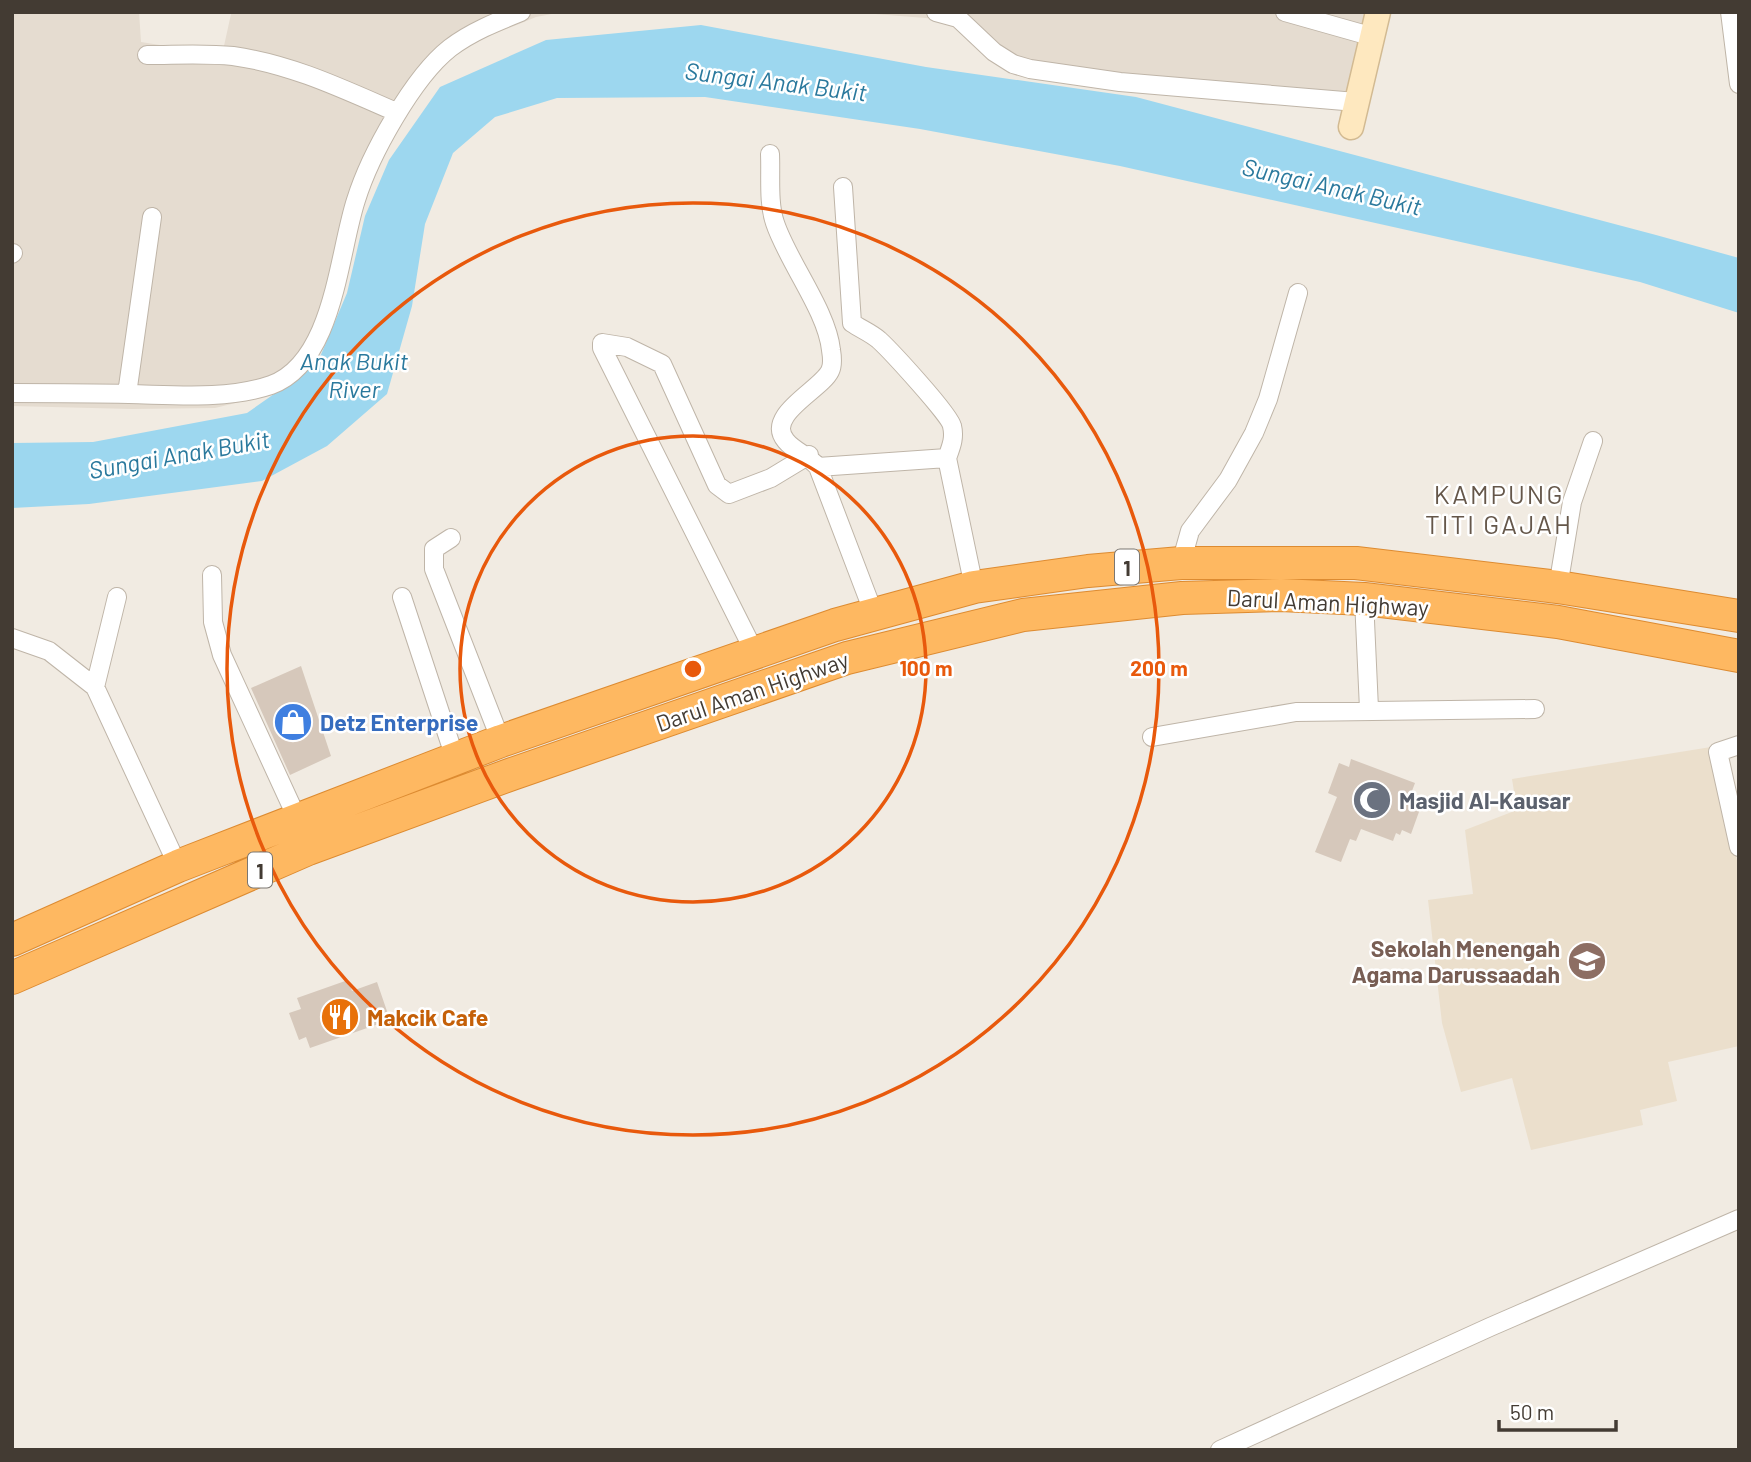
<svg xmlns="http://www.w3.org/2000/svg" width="1751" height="1462" viewBox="0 0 1751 1462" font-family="Barlow,sans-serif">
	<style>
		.residential { fill: #e5dcd0 }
		.education { fill: #ebdfcc }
		.water { fill: #9dd7ef }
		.building { fill: #d6c8bb }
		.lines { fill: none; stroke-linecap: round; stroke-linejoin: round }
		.street-casing { stroke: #bfb5a8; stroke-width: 20 }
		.secondary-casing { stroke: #d2ba92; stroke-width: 27 }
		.highway-casing { stroke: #dd8b31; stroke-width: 34 }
		.street { stroke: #fff; stroke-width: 18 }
		.secondary { stroke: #fee8bf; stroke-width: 24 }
		.highway { stroke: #feb861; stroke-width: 32 }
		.ring { fill: none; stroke: #e8590c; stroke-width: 3.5 }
		.labels { text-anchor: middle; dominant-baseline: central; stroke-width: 5; stroke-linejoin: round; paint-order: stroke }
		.shield { fill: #fff; stroke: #7b7670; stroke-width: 2 }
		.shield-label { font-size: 21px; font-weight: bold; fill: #433b33 }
		.street-label { font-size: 23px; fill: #433b33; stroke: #fff }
		.shop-label { font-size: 23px; font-weight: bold; fill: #366cbe; stroke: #fff; text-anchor: start }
		.worship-label { font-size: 23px; font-weight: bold; fill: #5b616d; stroke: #fff; text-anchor: start }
		.education-label { font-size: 23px; font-weight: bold; fill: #785e54; stroke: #fff; text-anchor: end }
		.food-label { font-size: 23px; font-weight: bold; fill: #c56008; stroke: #fff; text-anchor: start }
		.water-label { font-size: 24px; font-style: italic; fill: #2a799d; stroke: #fff }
		.quarter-label { font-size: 26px; letter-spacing: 2px; fill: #65574a; stroke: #fff }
		.centre { fill: #e8590c; stroke: #fff; stroke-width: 3.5 }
		.ring-label { font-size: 21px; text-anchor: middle; font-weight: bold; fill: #e8590c; stroke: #fff; stroke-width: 5; stroke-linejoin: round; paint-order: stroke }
	</style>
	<rect width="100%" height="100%" fill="#f1ebe2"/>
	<!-- residential -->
	<path class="residential" d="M12 12H139L141 42 222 55 231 14 562 12 536 17 487 37 435 64 377 152 297 370 256 398 215 408 132 409 12 406Z
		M850 12H1382L1357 100 1263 105 1060 79 938 19Z"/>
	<!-- education -->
	<path class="education" d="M1711 747 1739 869V1046L1668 1062 1677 1101 1640 1110 1643 1125 1531 1150 1512 1078 1461 1092 1442 1023 1428 900 1473 894 1465 830 1517 810 1512 779Z"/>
	<!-- water -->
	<path class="water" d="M701 25 926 67 1136 97 1656 235 1739 258V313L1640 282 1120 166 920 129 705 97 557 98 495 117 453 153 425 224 412 306 387 394 327 446 262 481 89 504 12 508V443L93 442 247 413 317 364 347 293 365 216 389 160 440 87 546 40Z"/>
	<!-- building -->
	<path class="building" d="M301 666 331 756 290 775 251 688Z
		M1351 759 1415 783 1407 804 1420 809 1411 834 1402 830 1400 835 1396 833 1393 841 1361 829 1356 841 1350 839 1341 862 1315 852 1337 797 1328 793 1339 763 1349 767Z
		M348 980 352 991 377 982 390 1020 310 1048 306 1037 299 1040 289 1013 301 1009 297 998Z"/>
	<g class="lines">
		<!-- street casing -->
		<g class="street-casing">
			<path id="street" d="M936 12 958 18 994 52 1013 64 1030 69 1120 82 1356 102
				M1285 12 1370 36
				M1730 12 1739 84
				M147 55C175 55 205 53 233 56 291 64 343 89 396 112
				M770 154C771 176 768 203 775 223 788 262 827 311 831 350 832 356 833 365 830 371 821 390 764 415 786 441 794 451 809 456 818 467L874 614
				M843 187 852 323C861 329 871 333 879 340 891 351 950 415 952 426 955 438 951 447 947 458L974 587
				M12 254 13 253
				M12 393C51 393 90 393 129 394 175 395 227 400 271 385 334 362 338 255 356 200 370 155 413 77 450 48 471 32 496 22 521 12
				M127 394 152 217
				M818 467 947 458
				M451 538 434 549V569L501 741
				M1181 563 1190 531 1228 480 1254 433 1268 399 1298 293
				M212 575 213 622 222 655 297 818
				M1558 587 1572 502 1593 441
				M402 597 455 758
				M1364 599 1369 709
				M12 638 49 651 95 687 178 866
				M755 653 602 348V343L627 347 662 364 717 485 729 494 771 478 809 455
				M95 687 117 597
				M1152 737 1296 712 1535 709
				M1739 745 1718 752 1739 847
				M1220 1450 1490 1327 1739 1219"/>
		</g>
		<!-- secondary casing -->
		<g class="secondary-casing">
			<path id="secondary" d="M1351 127 1378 12"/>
		</g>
		<!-- highway casing -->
		<g class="highway-casing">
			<path id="highway" d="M12 940 178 866 501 741 835 625 974 587 1088 571 1181 563H1356L1558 587 1739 616
				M12 978 308 849 512 774 847 658 1023 615 1182 598 1281 595 1364 599 1558 622 1739 656"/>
		</g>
		<!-- street -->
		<use href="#street" class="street"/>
		<!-- secondary -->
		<use href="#secondary" class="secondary"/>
		<!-- highway -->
		<use href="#highway" class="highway"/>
	</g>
	<!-- distance rings -->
	<g class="ring">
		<circle cx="693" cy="669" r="233"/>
		<circle cx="693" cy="669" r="466"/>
	</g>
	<!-- icons -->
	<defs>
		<g id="shop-disc" transform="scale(2.0125)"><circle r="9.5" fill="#3f7fe0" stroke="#fff"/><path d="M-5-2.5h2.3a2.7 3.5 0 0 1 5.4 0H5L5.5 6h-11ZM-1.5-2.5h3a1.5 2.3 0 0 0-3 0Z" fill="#fff"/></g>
		<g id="mosque-disc" transform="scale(2.0125)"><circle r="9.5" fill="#6b7280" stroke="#fff"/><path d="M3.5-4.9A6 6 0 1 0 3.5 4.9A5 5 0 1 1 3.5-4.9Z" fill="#fff"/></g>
		<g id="school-disc" transform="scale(2.0125)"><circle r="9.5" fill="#8d6e63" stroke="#fff"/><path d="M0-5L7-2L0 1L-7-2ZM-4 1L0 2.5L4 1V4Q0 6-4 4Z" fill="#fff"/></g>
		<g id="restaurant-disc" transform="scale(2.0125)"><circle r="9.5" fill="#e8710a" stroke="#fff"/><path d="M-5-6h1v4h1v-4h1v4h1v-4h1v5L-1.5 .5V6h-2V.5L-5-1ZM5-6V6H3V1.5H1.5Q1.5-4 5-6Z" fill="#fff"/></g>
	</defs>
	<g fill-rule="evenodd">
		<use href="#shop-disc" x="293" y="722"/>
		<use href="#mosque-disc" x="1372" y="800"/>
		<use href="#school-disc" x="1587" y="961"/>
		<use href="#restaurant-disc" x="340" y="1017"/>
	</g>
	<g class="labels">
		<!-- shield labels -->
		<g class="shield">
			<rect x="1115" y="549.5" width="24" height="35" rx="5"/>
			<rect x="248" y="852.5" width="24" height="35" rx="5"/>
		</g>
		<g class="shield-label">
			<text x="1127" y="567">1</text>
			<text x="260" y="870">1</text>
		</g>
		<!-- street labels -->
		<g class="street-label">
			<text transform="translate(1328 602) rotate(3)">Darul Aman Highway</text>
			<text transform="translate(752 691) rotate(-19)">Darul Aman Highway</text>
		</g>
		<!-- shop labels -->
		<g class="shop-label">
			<text x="320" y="722">Detz Enterprise</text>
		</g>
		<!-- worship labels -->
		<g class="worship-label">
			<text x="1399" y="800">Masjid Al-Kausar</text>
		</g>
		<!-- education labels -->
		<g class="education-label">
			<text x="1560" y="948">Sekolah Menengah<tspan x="1560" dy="26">Agama Darussaadah</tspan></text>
		</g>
		<!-- food labels -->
		<g class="food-label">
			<text x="367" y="1017">Makcik Cafe</text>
		</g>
		<!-- water labels -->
		<g class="water-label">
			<text transform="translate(776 81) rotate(7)">Sungai Anak Bukit</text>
			<text transform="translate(1332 186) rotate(13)">Sungai Anak Bukit</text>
			<text x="354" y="360">Anak Bukit<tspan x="354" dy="28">River</tspan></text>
			<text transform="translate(179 454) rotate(-10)">Sungai Anak Bukit</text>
		</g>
		<!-- quarter labels -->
		<g class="quarter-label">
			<text x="1499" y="493">KAMPUNG<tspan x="1499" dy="30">TITI GAJAH</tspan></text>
		</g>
	</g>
	<circle cx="693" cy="669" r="10" class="centre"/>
	<g class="ring-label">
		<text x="926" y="676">100 m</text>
		<text x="1159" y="676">200 m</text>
	</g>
	<!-- border -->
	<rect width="1751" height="1462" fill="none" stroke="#433b33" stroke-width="28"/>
	<!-- scale -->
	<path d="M1499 1420v10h117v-10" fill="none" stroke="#433b33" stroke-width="3.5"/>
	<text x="1510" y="1420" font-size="21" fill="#433b33" stroke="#ffffff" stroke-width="5" paint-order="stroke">50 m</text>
</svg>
